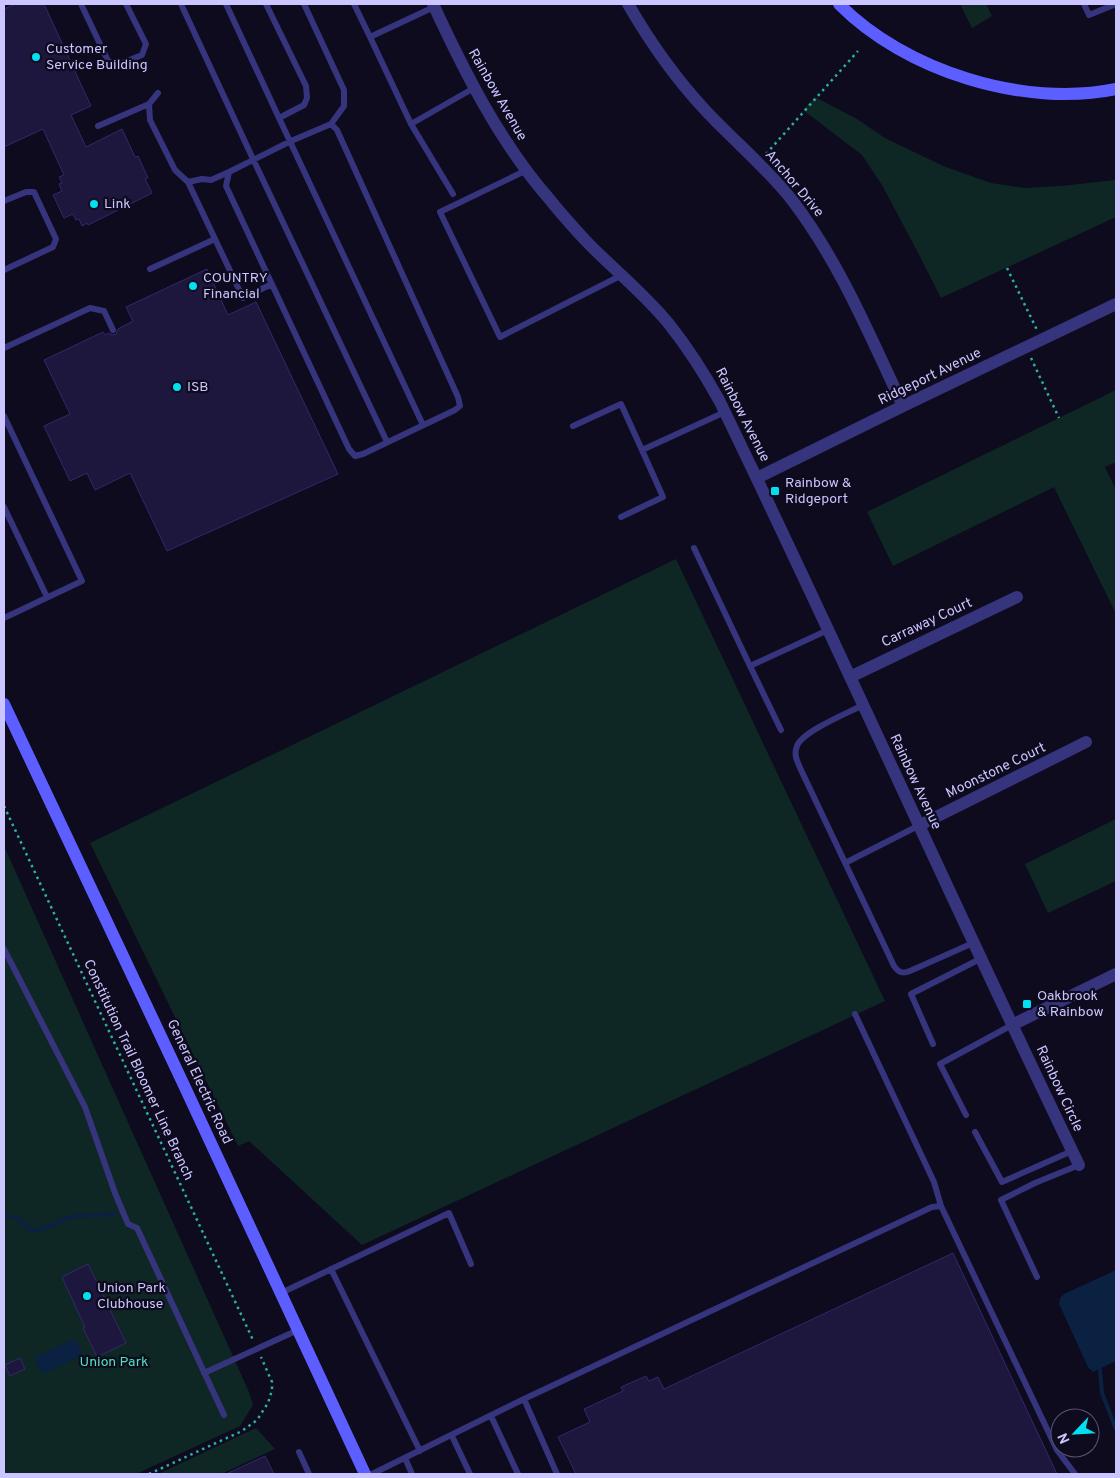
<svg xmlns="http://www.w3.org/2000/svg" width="1120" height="1478" viewBox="0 0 1120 1478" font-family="Overpass,sans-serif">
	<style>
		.green { fill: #0e2725 }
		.water { fill: #0a2141 }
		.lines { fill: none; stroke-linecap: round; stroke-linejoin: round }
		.stream { stroke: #0a2141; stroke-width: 4 }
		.building { fill: #1d173e; stroke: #33286b }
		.path { stroke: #2ab0a4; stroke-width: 2.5; stroke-dasharray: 2.5 4; stroke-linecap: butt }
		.service { stroke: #35347d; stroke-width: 6 }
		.minor { stroke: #35347d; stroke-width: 12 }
		.secondary { stroke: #5d5eff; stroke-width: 12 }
		.poi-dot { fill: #00e0f1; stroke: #0d0b1d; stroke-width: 2 }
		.labels { text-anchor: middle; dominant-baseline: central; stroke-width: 4.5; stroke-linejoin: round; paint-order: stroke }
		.poi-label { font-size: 14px; fill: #cbc6ff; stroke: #0d0b1d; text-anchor: start }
		.street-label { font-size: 14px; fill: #cbc6ff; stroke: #0d0b1d }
		.park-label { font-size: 14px; fill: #51e1b9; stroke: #0d0b1d }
	</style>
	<rect width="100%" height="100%" fill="#0d0b1d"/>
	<!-- green -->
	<path class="green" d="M960 4H986L992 16 972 28Z
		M815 97 857 119 885 138 943 166 991 183 1025 188 1061 186 1116 180V217L941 298 914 245 882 185 862 155 803 110Z
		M1116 390V462L1105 467 1116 490V614L1054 487 893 566 867 512Z
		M676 559 885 1001 362 1245 249 1141 238 1146 90 843Z
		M1116 819V881L1048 913 1025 864Z
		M4 846 249 1392 253 1405 240 1426 136 1474H4Z
		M256 1428 275 1449 221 1474H158Z"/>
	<!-- water -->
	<path class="water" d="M1116 1270V1361L1093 1372 1088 1367 1059 1304 1060 1298 1064 1294Z
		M75 1338 83 1355 42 1374 34 1358Z"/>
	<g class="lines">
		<!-- stream -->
		<path class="stream" d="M4 1216C18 1216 21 1220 31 1230 45 1231 59 1220 72 1217 86 1213 101 1218 115 1213
			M1100 1370 1102 1393 1116 1429"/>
	</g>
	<!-- building -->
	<path class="building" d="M15 4H44L91 106 71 115 86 147 122 129 135 157 138 156 148 178 145 179 152 193 88 225 87 223 82 226 79 219 76 220 73 214 64 218 53 195 62 191 59 184 62 183 59 177 64 175 43 129 4 147V9Z
		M207 269 228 315 256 302 338 474 167 551 130 473 95 490 87 473 70 481 44 426 70 414 44 360 103 332 105 335 109 333 112 335 116 334 118 329 133 321 126 307Z
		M953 1253 1057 1474H576L558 1437 590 1422 584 1409 623 1391 621 1387 646 1376 649 1381 658 1377 664 1389Z
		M88 1264 126 1343 97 1357 83 1328 85 1327 62 1277Z
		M20 1358 25 1369 10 1376 5 1365Z
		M265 1456 274 1474H226Z"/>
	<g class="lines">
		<!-- path -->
		<path class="path" d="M766 154 858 51
			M1007 268 1037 330
			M1031 358 1059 418
			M4 806 253 1340
			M149 1474 242 1431 257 1420 268 1403 272 1390V1382L261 1357"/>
		<!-- service -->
		<path class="service" d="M81 4 108 61 117 65 142 55 146 44 126 4
			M181 4 253 159 387 442
			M226 4 279 118
			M266 4 306 86 307 98 304 105 279 118 423 425
			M304 4 344 90V106L331 124
			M354 4 370 37 434 7
			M1084 4 1089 15 1116 4
			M370 37 411 124 474 88
			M158 93 149 104 150 120 175 170 188 182 202 179 211 180 229 172
			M331 124 337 130 458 397 460 406 455 410 363 454 355 456 349 449 226 186 229 172 291 141Z
			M411 124 453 194
			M98 126 149 104
			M527 170 440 212 500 337 622 275
			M188 182 243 298 272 284
			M4 201 26 192H34L56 239 53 247 4 270
			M150 269 215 239
			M4 348 90 308 104 311 113 330
			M4 416 82 581 4 618
			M573 426 621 404 642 450 725 412
			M4 507 47 597
			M621 517 663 497 642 450
			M694 548 750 666 828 630
			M750 666 781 730
			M863 705C848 713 803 731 797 746 793 755 798 763 802 772L894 966C899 973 903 974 910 971L973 943
			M845 863 918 826
			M4 949 85 1107 115 1193 128 1224 137 1228 224 1415
			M855 1014 934 1182 941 1206
			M933 1044 911 994 980 959
			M966 1115 940 1064 1012 1025
			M975 1132 1002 1182 1072 1151
			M331 1269 420 1451
			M1037 1277 1001 1200 1035 1183 1079 1165
			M281 1293 449 1213 471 1264
			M204 1373 298 1330
			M524 1399 557 1474
			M491 1416 518 1474
			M452 1436 470 1474
			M299 1452 309 1474
			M405 1458 412 1474
			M372 1474 524 1399 932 1207 941 1206 1057 1450 1075 1474"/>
		<!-- minor -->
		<path class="minor" d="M433 4C465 73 500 143 551 201 562 215 574 228 586 241 613 269 644 293 669 324 688 348 704 373 719 400 842 653 956 911 1079 1165
			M628 4C650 42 675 78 706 111 734 141 766 167 792 200 840 263 870 336 903 406
			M757 478 903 406 1116 304
			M850 677 1017 597
			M918 826 1086 742
			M1012 1025 1116 974"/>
		<!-- secondary -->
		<path class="secondary" d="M839 4C905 71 1024 108 1116 89
			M4 704 182 1081 365 1474"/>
	</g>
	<!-- markers -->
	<g class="poi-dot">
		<circle cx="36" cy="57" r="5"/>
		<circle cx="94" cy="204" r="5"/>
		<circle cx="193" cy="286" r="5"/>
		<circle cx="177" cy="387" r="5"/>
		<rect x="770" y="486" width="10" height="10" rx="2.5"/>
		<rect x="1022" y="999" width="10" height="10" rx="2.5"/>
		<circle cx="87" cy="1296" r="5"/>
	</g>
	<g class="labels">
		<!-- poi labels -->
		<g class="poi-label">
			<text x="46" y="49">Customer<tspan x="46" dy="16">Service Building</tspan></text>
			<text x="104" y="204">Link</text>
			<text x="203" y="278">COUNTRY<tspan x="203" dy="16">Financial</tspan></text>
			<text x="187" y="387">ISB</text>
			<text x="785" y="483">Rainbow &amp;<tspan x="785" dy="16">Ridgeport</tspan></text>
			<text x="1037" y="996">Oakbrook<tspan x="1037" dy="16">&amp; Rainbow</tspan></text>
			<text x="97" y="1288">Union Park<tspan x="97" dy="16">Clubhouse</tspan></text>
		</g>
		<!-- street labels -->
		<g class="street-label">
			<text transform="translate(497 95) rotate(60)">Rainbow Avenue</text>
			<text transform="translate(794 184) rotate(50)">Anchor Drive</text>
			<text transform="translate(930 377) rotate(-26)">Ridgeport Avenue</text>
			<text transform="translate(742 415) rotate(63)">Rainbow Avenue</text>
			<text transform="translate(927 623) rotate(-25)">Carraway Court</text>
			<text transform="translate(996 771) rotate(-26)">Moonstone Court</text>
			<text transform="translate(915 782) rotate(65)">Rainbow Avenue</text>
			<text transform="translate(138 1070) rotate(65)">Constitution Trail Bloomer Line Branch</text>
			<text transform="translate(199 1082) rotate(65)">General Electric Road</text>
			<text transform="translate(1059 1089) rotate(65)">Rainbow Circle</text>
		</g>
		<!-- park labels -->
		<g class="park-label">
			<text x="114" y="1362">Union Park</text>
		</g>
	</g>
	<!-- border -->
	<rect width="1120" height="1478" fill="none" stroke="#cbc6ff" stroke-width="10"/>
	<!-- north arrow -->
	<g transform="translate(1075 1433) rotate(245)"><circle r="24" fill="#0d0b1d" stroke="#595677"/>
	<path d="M0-4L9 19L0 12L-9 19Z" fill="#00e0f1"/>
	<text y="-8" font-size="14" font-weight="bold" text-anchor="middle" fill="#cbc6ff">N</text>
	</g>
</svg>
